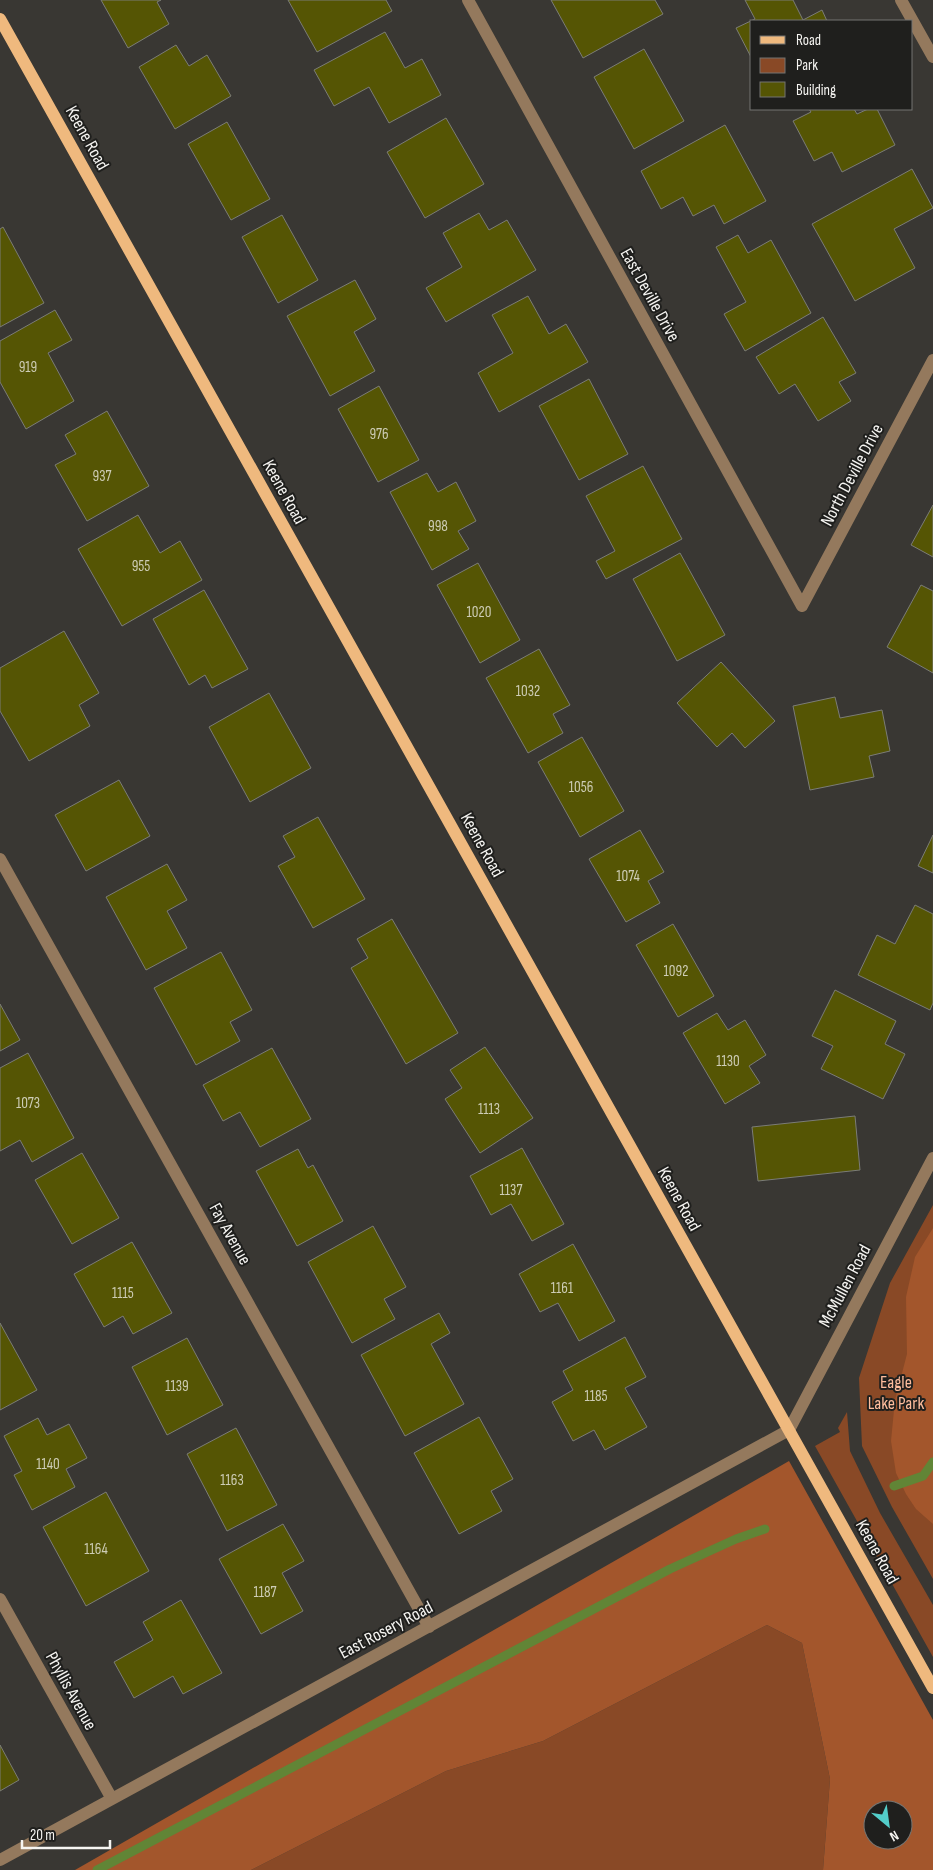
<svg xmlns="http://www.w3.org/2000/svg" width="933" height="1870" viewBox="0 0 933 1870" font-family="'Sofia Sans Condensed',sans-serif">
	<style>
		.green { fill: #894926 }
		.forest { fill: #a3562c; fill-rule: evenodd }
		.lines { fill: none; stroke-linecap: round; stroke-linejoin: round }
		.stream { stroke: #618536; stroke-width: 9 }
		.building { fill: #555504; stroke: #7b7c77 }
		.minor { stroke: #94795d; stroke-width: 12 }
		.major { stroke: #efb97e; stroke-width: 12 }
		.labels { text-anchor: middle; dominant-baseline: central; stroke-width: 4; stroke-linejoin: round; paint-order: stroke }
		.number-label { font-size: 15px; fill: #cecdb6 }
		.street-label { font-size: 18px; fill: #f6f5f2; stroke: #1f1f1d }
		.park-label { font-size: 18px; fill: #fdbc9c; stroke: #1f1f1d }
	</style>
	<rect width="100%" height="100%" fill="#393733"/>
	<!-- green -->
	<path class="green" d="M933 1205V1579L892 1507 862 1446 859 1378 890 1283Z
		M847 1412 850 1451 880 1513 933 1605V1657L815 1446 840 1432 838 1428Z
		M767 1625 802 1643 830 1779 823 1870H251L446 1771 543 1741Z"/>
	<!-- forest -->
	<path class="forest" d="M933 1228V1524L916 1509 906 1494 896 1473 891 1441 895 1400 907 1354 906 1297 915 1257Z
		M789 1461 933 1720V1870H823L830 1779 802 1643 767 1625 543 1741 446 1771 251 1870H75ZM873 1810H903V1840H873Z"/>
	<g class="lines">
		<!-- stream -->
		<path class="stream" d="M894 1486 923 1476 933 1462
			M97 1870 670 1569 736 1539 765 1529"/>
	</g>
	<!-- building -->
	<path class="building" d="M101 0H161L157 2 169 24 128 48Z
		M288 0H386L392 11 317 52Z
		M551 0H655L663 14 583 58Z
		M745 0H793L803 20 822 10 827 21H752V59L736 28 755 19Z
		M385 32 405 68 422 59 441 95 389 123 369 87 334 106 314 70Z
		M176 45 189 66 207 55 231 96 175 129 139 67Z
		M644 49 684 121 634 149 594 77Z
		M809 109H854L857 114 868 109H877L895 145 842 172 832 152 814 161 793 121 811 112Z
		M446 118 484 184 425 218 387 152Z
		M227 122 270 199 231 220 188 144Z
		M725 125 766 201 724 224 714 205 693 216 683 197 661 209 641 171Z
		M912 169 933 208 894 229 915 268 855 301 812 224Z
		M479 213 489 230 507 220 536 270 446 322 426 288 462 267 443 233Z
		M282 215 318 280 278 303 242 237Z
		M3 227 44 303 0 327V229Z
		M738 235 748 253 771 240 811 313 745 351 724 314 746 302 716 247Z
		M355 280 376 319 354 332 375 371 330 396 287 316Z
		M528 296 549 334 566 324 588 362 499 412 478 373 513 353 492 315Z
		M55 310 72 340 48 353 74 401 26 429 0 382V341Z
		M823 317 856 373 839 382 851 401 818 421 795 384 779 394 756 357Z
		M589 379 628 454 579 480 539 406Z
		M379 386 419 460 378 482 338 409Z
		M107 411 149 486 87 521 55 465 76 454 65 435Z
		M643 466 682 539 606 579 596 561 615 551 586 496Z
		M427 473 438 492 456 482 476 521 458 531 469 549 432 570 390 492Z
		M933 505V557L911 545Z
		M138 515 160 553 180 541 202 580 122 626 78 549Z
		M680 553 725 635 677 661 633 579Z
		M478 563 520 640 480 663 437 585Z
		M921 585 933 591V673L887 647Z
		M204 590 248 669 212 688 205 675 189 685 153 619Z
		M64 631 99 693 79 705 90 726 29 761 0 711V668Z
		M539 649 570 705 553 714 563 733 528 753 486 678Z
		M721 662 775 721 745 748 732 733 717 747 677 703Z
		M269 693 311 768 250 802 209 727Z
		M835 697 840 718 882 710 890 751 869 756 874 777 810 790 793 706Z
		M582 737 624 811 580 837 538 762Z
		M119 780 150 836 86 871 55 815Z
		M318 817 365 899 313 928 278 866 295 857 283 836Z
		M640 830 664 872 648 881 660 903 626 922 589 859Z
		M933 835V873L918 866Z
		M167 864 187 900 167 911 187 948 146 970 106 897Z
		M915 905 933 914V1003L930 1010 858 975 877 935 895 944Z
		M392 919 458 1033 406 1064 351 968 368 958 357 939Z
		M673 924 714 996 678 1017 636 945Z
		M221 952 252 1010 230 1022 240 1041 196 1065 154 988Z
		M835 990 896 1021 885 1044 905 1054 883 1099 821 1069 833 1046 812 1036Z
		M0 1004 20 1040 0 1051Z
		M717 1013 728 1030 745 1020 766 1055 749 1066 760 1083 725 1104 683 1033Z
		M485 1047 533 1118 480 1153 445 1099 462 1088 450 1070Z
		M272 1048 311 1119 260 1147 240 1112 223 1121 203 1085Z
		M28 1053 74 1138 32 1162 20 1140 0 1151V1068Z
		M855 1116 860 1170 758 1181 752 1127Z
		M522 1148 564 1224 532 1241 511 1204 491 1215 470 1176Z
		M298 1149 308 1168 313 1165 343 1221 297 1246 256 1171Z
		M82 1153 119 1218 72 1244 35 1180Z
		M373 1226 406 1287 384 1299 395 1319 352 1343 308 1262Z
		M132 1242 172 1313 133 1334 123 1316 104 1327 74 1274Z
		M573 1244 615 1321 579 1341 558 1303 540 1312 519 1274Z
		M439 1313 450 1333 431 1344 464 1404 405 1436 361 1355Z
		M0 1323 37 1390 0 1410Z
		M625 1337 646 1377 625 1388 647 1427 605 1450 594 1430 573 1441 552 1402 573 1390 563 1371Z
		M187 1338 223 1405 167 1435 132 1367Z
		M479 1417 513 1479 491 1491 502 1511 459 1534 414 1453Z
		M38 1418 47 1435 69 1424 87 1458 66 1469 75 1487 32 1510 14 1475 22 1471 4 1436Z
		M236 1428 277 1505 227 1531 187 1454Z
		M106 1492 149 1571 86 1606 43 1527Z
		M283 1524 304 1561 282 1573 303 1611 261 1634 219 1559Z
		M181 1600 222 1673 183 1694 173 1676 134 1698 114 1662 153 1640 143 1622Z
		M0 1745 19 1780 0 1791Z"/>
	<g class="lines">
		<!-- minor -->
		<path class="minor" d="M468 0 802 606
			M901 0 933 57
			M802 606 933 360
			M0 859 429 1627
			M0 1599 112 1799
			M0 1860 789 1430 933 1158"/>
		<!-- major -->
		<path class="major" d="M0 19 933 1688"/>
	</g>
	<g class="labels">
		<!-- number labels -->
		<g class="number-label">
			<text x="28" y="367">919</text>
			<text x="379" y="434">976</text>
			<text x="102" y="476">937</text>
			<text x="438" y="526">998</text>
			<text x="141" y="566">955</text>
			<text x="479" y="612">1020</text>
			<text x="528" y="691">1032</text>
			<text x="581" y="787">1056</text>
			<text x="628" y="876">1074</text>
			<text x="676" y="971">1092</text>
			<text x="728" y="1061">1130</text>
			<text x="28" y="1103">1073</text>
			<text x="489" y="1109">1113</text>
			<text x="511" y="1190">1137</text>
			<text x="562" y="1288">1161</text>
			<text x="123" y="1293">1115</text>
			<text x="177" y="1386">1139</text>
			<text x="596" y="1396">1185</text>
			<text x="48" y="1464">1140</text>
			<text x="232" y="1480">1163</text>
			<text x="96" y="1549">1164</text>
			<text x="265" y="1592">1187</text>
		</g>
		<!-- street labels -->
		<g class="street-label">
			<text transform="translate(87 138) rotate(61)">Keene Road</text>
			<text transform="translate(650 295) rotate(61)">East Deville Drive</text>
			<text transform="translate(852 475) rotate(-62)">North Deville Drive</text>
			<text transform="translate(284 492) rotate(61)">Keene Road</text>
			<text transform="translate(482 845) rotate(61)">Keene Road</text>
			<text transform="translate(679 1199) rotate(61)">Keene Road</text>
			<text transform="translate(230 1234) rotate(61)">Fay Avenue</text>
			<text transform="translate(845 1286) rotate(-62)">McMullen Road</text>
			<text transform="translate(877 1552) rotate(61)">Keene Road</text>
			<text transform="translate(386 1630) rotate(-28)">East Rosery Road</text>
			<text transform="translate(71 1691) rotate(61)">Phyllis Avenue</text>
		</g>
		<!-- park labels -->
		<g class="park-label">
			<text x="896" y="1382">Eagle<tspan x="896" dy="21">Lake Park</tspan></text>
		</g>
	</g>
	<!-- legend -->
	<rect x="750" y="20" width="162" height="90" fill="#1f1f1d" stroke="#757572"/>
	<rect x="760" y="36" width="25" height="8" fill="#efb97e" stroke="#757572"/>
	<text x="796" y="45" font-size="15" fill="#f6f5f2">Road</text>
	<rect x="760" y="58" width="25" height="15" fill="#894926" stroke="#757572"/>
	<text x="796" y="70" font-size="15" fill="#f6f5f2">Park</text>
	<rect x="760" y="82" width="25" height="15" fill="#555504" stroke="#757572"/>
	<text x="796" y="95" font-size="15" fill="#f6f5f2">Building</text>
	<!-- north arrow -->
	<g transform="translate(888 1825) rotate(151)"><circle r="24" fill="#1f1f1d" stroke="#757572"/>
	<path d="M0-4L9 19L0 12L-9 19Z" fill="#53cdc9"/>
	<text y="-8" font-size="14" font-weight="bold" text-anchor="middle" fill="#f6f5f2">N</text>
	</g>
	<!-- scale -->
	<path d="M22 1840v8h88v-8" fill="none" stroke="#f6f5f2" stroke-width="2.5"/>
	<text x="30" y="1840" font-size="15" fill="#f6f5f2" stroke="#1f1f1d" stroke-width="4" paint-order="stroke">20 m</text>
</svg>
